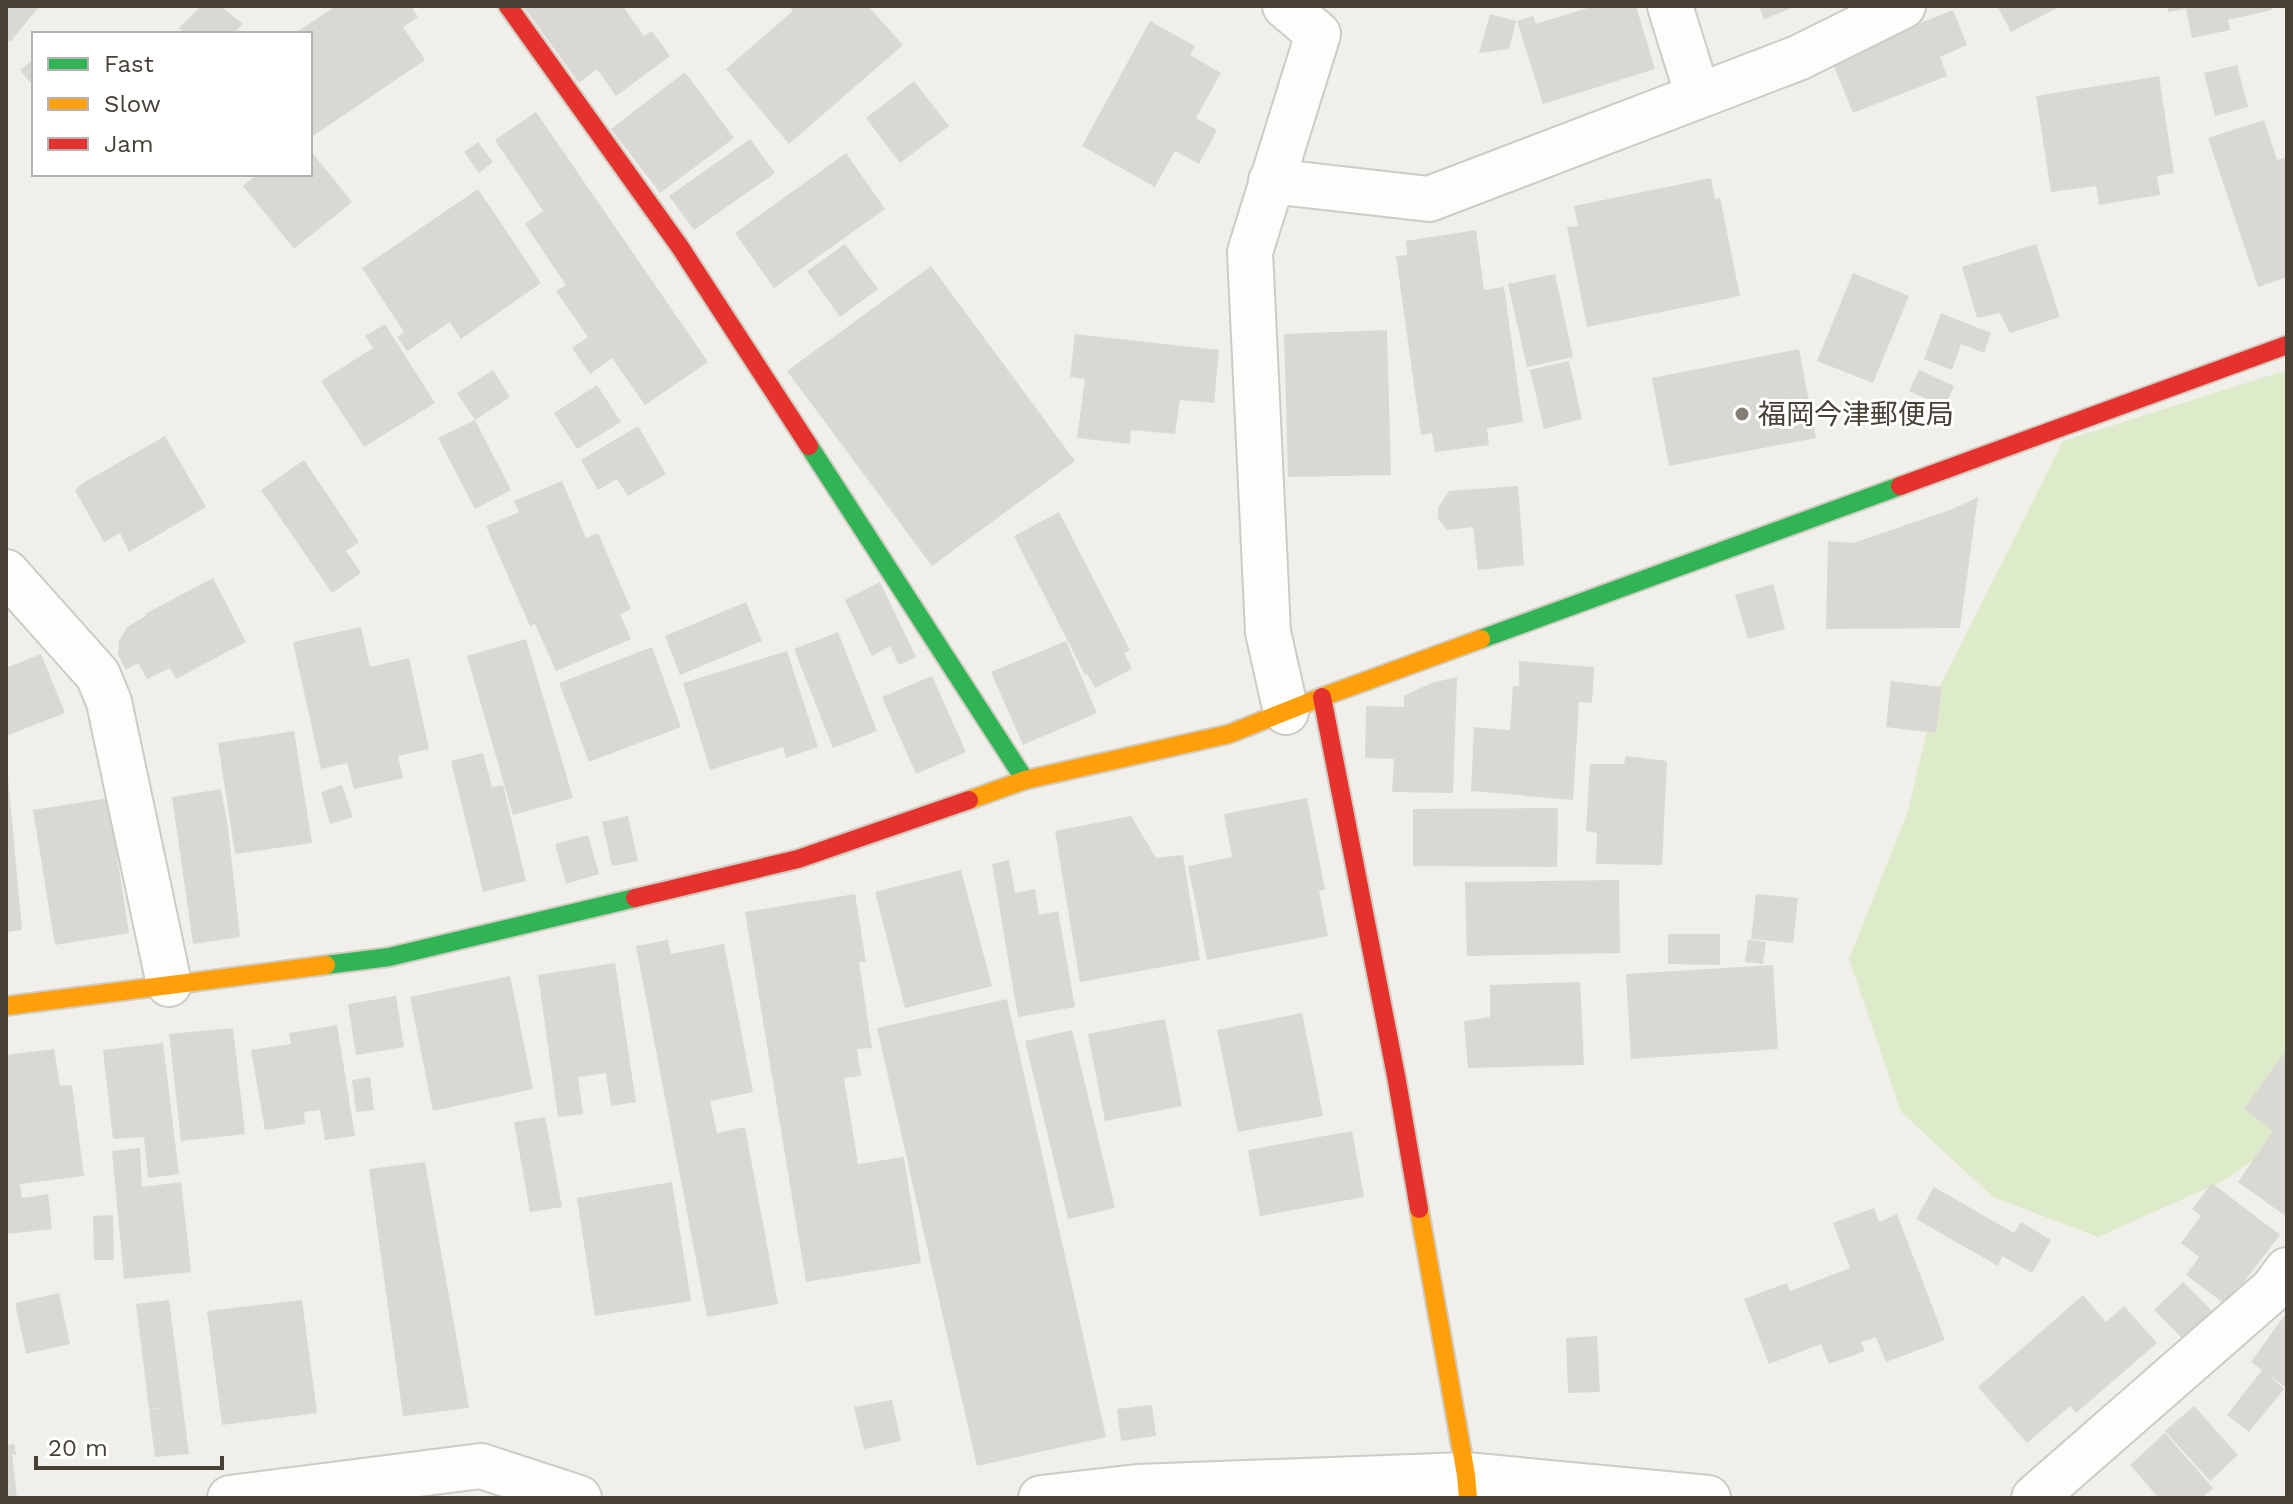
<svg xmlns="http://www.w3.org/2000/svg" width="2293" height="1504" viewBox="0 0 2293 1504" font-family="'Work Sans','Noto Sans JP',sans-serif">
	<style>
		.green { fill: #ddebca }
		.building { fill: #dad8d2 }
		.lines { fill: none; stroke-linecap: round; stroke-linejoin: round }
		.street-casing { stroke: #cdcbc6; stroke-width: 48 }
		.fast-casing { stroke: #d0ccc1; stroke-width: 22 }
		.slow-casing { stroke: #d0ccc1; stroke-width: 22 }
		.jam-casing { stroke: #d0ccc1; stroke-width: 22 }
		.street { stroke: #fdfdfc; stroke-width: 44 }
		.fast { stroke: #30b455; stroke-width: 18 }
		.slow { stroke: #ff9f0a; stroke-width: 18 }
		.jam { stroke: #e5322d; stroke-width: 18 }
		.poi-dot { fill: #827e75; stroke: #fff; stroke-width: 3 }
		.labels { text-anchor: middle; dominant-baseline: central; stroke-width: 6; stroke-linejoin: round; paint-order: stroke }
		.poi-label { font-size: 28px; fill: #474136; stroke: #fff; text-anchor: start }
	</style>
	<rect width="100%" height="100%" fill="#f1efea"/>
	<!-- green -->
	<path class="green" d="M2287 370V1136L2223 1181 2098 1237 1993 1197 1901 1112 1849 959 1908 811 1936 694 2063 441Z"/>
	<!-- building -->
	<path class="building" d="M6 6H40L10 42 6 38Z
		M201 6H221L243 24 233 34H185L179 28Z
		M336 6H411L418 17 403 27 425 60 313 136 310 132V34H294Z
		M523 6H626L624 8 644 36 652 31 670 56 616 96 597 69 579 83Z
		M789 6H868L903 45 789 144 726 69 793 11Z
		M1594 6H1636L1655 69 1543 104 1517 21 1533 16 1536 24Z
		M1759 6H1797L1764 19Z
		M1997 6H2061L2011 32Z
		M2167 6H2271L2272 10 2228 20 2230 30 2192 38 2186 9 2168 12Z
		M1953 10 1967 45 1940 57 1947 76 1853 113 1831 59Z
		M1490 14 1516 21 1509 49 1479 53Z
		M1150 21 1195 46 1190 55 1221 73 1196 118 1217 130 1199 164 1175 151 1155 187 1082 146Z
		M34 59V87L20 70Z
		M2237 65 2248 107 2215 116 2204 73Z
		M685 72 734 138 660 193 611 129Z
		M2159 76 2174 173 2157 176 2160 195 2099 205 2096 186 2051 192 2036 96Z
		M914 81 949 126 900 163 866 118Z
		M536 112 708 362 645 405 612 358 590 374 572 348 588 337 556 291 566 285 525 224 543 211 495 140Z
		M2264 120 2277 160 2287 157V277L2258 287 2208 138Z
		M750 139 775 173 694 230 669 196Z
		M478 142 493 162 479 173 464 152Z
		M310 150 352 202 294 249 243 186 258 174H310Z
		M846 153 885 209 774 288 735 233Z
		M1711 178 1715 199 1720 198 1740 296 1587 327 1567 227 1578 226 1574 206Z
		M478 189 541 283 461 339 450 322 407 351 397 337 404 332 362 268Z
		M1476 230 1484 290 1504 287 1523 422 1487 428 1489 445 1435 452 1432 433 1421 435 1396 256 1407 255 1406 241Z
		M845 244 878 289 840 317 807 271Z
		M2036 244 2060 317 2010 333 2000 313 1977 318 1962 267Z
		M931 266 1075 461 932 566 787 371Z
		M1853 273 1909 296 1873 383 1817 361Z
		M1555 274 1573 357 1527 367 1508 284Z
		M1941 313 1991 333 1984 353 1961 344 1952 370 1924 359Z
		M385 324 435 403 364 447 321 381 373 348 365 336Z
		M1387 330 1391 475 1288 477 1284 334Z
		M1075 334 1219 350 1214 403 1180 400 1175 434 1131 430 1130 444 1077 438 1085 379 1070 377Z
		M1799 349 1816 438 1669 466 1652 378Z
		M1569 361 1582 419 1544 429 1530 370Z
		M493 370 510 397 475 420 457 393Z
		M1919 370 1954 386 1945 407 1909 391Z
		M597 385 621 422 577 449 554 413Z
		M475 420 511 490 475 509 438 438Z
		M638 426 666 474 628 496 617 479 598 490 581 460Z
		M165 436 206 507 129 552 120 533 104 542 75 490 83 483Z
		M304 460 359 542 346 551 361 573 332 593 261 490Z
		M562 481 586 538 598 533 631 609 620 614 631 639 556 671 535 624 530 626 486 526 519 512 514 501Z
		M1518 486 1524 565 1478 570 1473 527 1447 530 1438 519V508L1449 491Z
		M1978 497 1960 628 1826 629 1828 541 1853 543 1953 509Z
		M1059 512 1130 650 1124 653 1132 669 1095 688 1087 674 1085 675 1014 536Z
		M213 578 246 642 176 679 170 668 147 679 138 663 126 670 118 655 119 641 127 627 146 616 145 614Z
		M880 582 916 657 899 665 890 646 872 656 845 600Z
		M1773 584 1785 629 1748 639 1735 595Z
		M746 602 762 641 680 675 665 636Z
		M361 627 370 667 409 658 429 749 398 756 403 778 354 789 347 763 321 769 293 642Z
		M838 632 877 731 833 748 794 649Z
		M526 639 573 798 513 815 467 656Z
		M1066 641 1097 713 1023 745 991 672Z
		M652 647 681 727 589 762 559 683Z
		M787 651 818 747 786 758 783 747 710 770 683 683Z
		M41 654 65 713 6 736V668Z
		M1519 661 1594 667 1592 703 1579 702 1573 800 1471 791 1474 727 1510 730 1513 686H1519Z
		M932 676 966 752 916 774 882 697Z
		M1457 677 1453 793 1392 792 1394 759 1365 758 1366 706 1404 707V696L1431 683Z
		M1891 681 1942 687 1936 733 1886 727Z
		M294 731 312 843 235 854 218 743Z
		M483 753 492 787 503 785 526 881 483 892 451 761Z
		M1626 756 1667 761 1662 865 1596 864 1597 833 1586 831 1590 764H1624Z
		M6 777H8L22 930 6 932Z
		M342 785 353 817 330 824 321 792Z
		M221 789 228 828 240 937 193 944 172 797Z
		M108 798 129 933 55 945 33 810Z
		M1307 798 1325 890H1319L1328 936 1207 960 1188 866 1232 857 1224 814Z
		M1558 808 1557 867 1413 866V809Z
		M628 816 638 861 612 866 602 822Z
		M1131 816 1156 858 1183 855 1200 960 1080 982 1055 831Z
		M588 835 599 874 566 884 555 844Z
		M1009 860 1015 893 1035 889 1039 915 1058 911 1075 1007 1018 1017 992 864Z
		M961 870 992 986 905 1008 875 892Z
		M1619 880 1620 953 1467 956 1465 882Z
		M855 894 866 962H859L872 1048 857 1049 861 1076 844 1078 858 1164 904 1157 921 1263 806 1282 745 912Z
		M1756 894 1798 898 1793 943 1751 939Z
		M1668 934H1720V965L1668 964Z
		M668 940 671 954 724 944 753 1092 710 1101 717 1133 745 1127 778 1304 707 1317 636 946Z
		M1748 940 1766 942 1763 964 1745 962Z
		M615 963 636 1102 611 1106 606 1073 578 1077 583 1114 558 1117 538 975Z
		M1773 965 1778 1049 1631 1059 1626 974Z
		M510 976 533 1089 433 1111 410 997Z
		M1580 982 1584 1065 1468 1068 1464 1021 1490 1017V985Z
		M396 996 404 1047 356 1055 348 1004Z
		M1007 999 1106 1437 977 1466 877 1028Z
		M1302 1013 1323 1116 1238 1132 1217 1030Z
		M1165 1019 1182 1106 1105 1121 1088 1034Z
		M337 1025 355 1136 325 1140 320 1110 304 1112 305 1124 265 1130 251 1050 291 1044 289 1033Z
		M233 1028 245 1134 181 1141 169 1034Z
		M1072 1030 1115 1208 1068 1219 1025 1041Z
		M163 1043 179 1174 148 1178 144 1137 113 1139 103 1050Z
		M54 1049 60 1086 72 1085 84 1176 20 1184 22 1198 48 1194 52 1229 8 1234 6 1220V1055Z
		M2283 1054 2287 1057V1217L2238 1182 2273 1131 2244 1109Z
		M370 1077 374 1110 356 1112 352 1080Z
		M545 1117 562 1207 530 1212 514 1122Z
		M1352 1131 1364 1197 1260 1216 1248 1150Z
		M140 1148 142 1187 181 1182 191 1272 124 1279 112 1151Z
		M425 1162 469 1408 403 1416 369 1169Z
		M672 1182 691 1301 595 1316 577 1198Z
		M2212 1183 2280 1235 2226 1305 2186 1275 2199 1257 2181 1243 2201 1216 2192 1209Z
		M1934 1187 2014 1233 2021 1222 2051 1240 2032 1273 2002 1256 1998 1266 1916 1219Z
		M1874 1208 1879 1222 1897 1214 1945 1340 1886 1362 1876 1337 1861 1342 1865 1351 1829 1364 1821 1344 1769 1364 1744 1299 1787 1283 1790 1291 1850 1268 1833 1223Z
		M113 1215 114 1260H94L93 1216Z
		M2183 1282 2218 1317 2190 1346 2154 1310Z
		M59 1293 70 1344 26 1354 15 1303Z
		M2083 1295 2106 1322 2124 1306 2157 1343 2076 1413 2070 1406 2027 1443 1978 1387Z
		M169 1300 189 1454 155 1457 149 1410 164 1408 149 1409 136 1304Z
		M302 1300 317 1413 222 1425 207 1311Z
		M2287 1312V1385L2285 1387 2267 1374 2284 1389 2249 1432 2227 1415 2262 1370 2251 1362Z
		M1597 1336 1600 1392 1568 1393 1566 1338Z
		M892 1400 901 1441 864 1449 854 1407Z
		M1152 1405 1156 1436 1121 1441 1117 1409Z
		M2194 1406 2238 1455 2210 1481 2165 1431Z
		M2165 1433 2213 1488 2202 1498H2159L2130 1465Z
		M14 1444 16 1455 12 1454 17 1498H6V1445Z"/>
	<g class="lines">
		<!-- street casing -->
		<g class="street-casing">
			<path id="street" d="M1285 6 1318 34 1250 252 1268 632 1286 712
				M1670 6 1698 96
				M1271 181 1429 199 1798 58 1903 6
				M6 572 98 675 109 702 169 984
				M230 1498 481 1466 579 1498
				M1041 1498 1137 1487 1466 1475 1708 1498
				M2034 1498 2273 1289 2287 1270"/>
		</g>
		<!-- fast casing -->
		<g class="fast-casing">
			<path id="fast" d="M809 446 1025 780
				M1481 639 1900 486
				M326 965 389 957 635 898"/>
		</g>
		<!-- slow casing -->
		<g class="slow-casing">
			<path id="slow" d="M969 800 1025 780 1229 734 1322 697 1481 639
				M6 1006 326 965
				M1419 1209 1466 1475 1468 1498"/>
		</g>
		<!-- jam casing -->
		<g class="jam-casing">
			<path id="jam" d="M508 6 680 247 809 446
				M1900 486 2287 345
				M1322 697 1397 1081 1419 1209
				M635 898 798 859 969 800"/>
		</g>
		<!-- street -->
		<use href="#street" class="street"/>
		<!-- fast -->
		<use href="#fast" class="fast"/>
		<!-- slow -->
		<use href="#slow" class="slow"/>
		<!-- jam -->
		<use href="#jam" class="jam"/>
	</g>
	<!-- markers -->
	<circle class="poi-dot" cx="1742" cy="414" r="8"/>
	<g class="labels">
		<!-- poi labels -->
		<g class="poi-label">
			<text x="1758" y="414">福岡今津郵便局</text>
		</g>
	</g>
	<!-- border -->
	<rect width="2293" height="1504" fill="none" stroke="#474136" stroke-width="16"/>
	<!-- legend -->
	<rect x="32" y="32" width="280" height="144" fill="#ffffff" stroke="#b5b3af" stroke-width="2"/>
	<rect x="48" y="58" width="40" height="12" fill="#30b455" stroke="#b5b3af" stroke-width="2"/>
	<text x="104" y="72" font-size="24" fill="#474136">Fast</text>
	<rect x="48" y="98" width="40" height="12" fill="#ff9f0a" stroke="#b5b3af" stroke-width="2"/>
	<text x="104" y="112" font-size="24" fill="#474136">Slow</text>
	<rect x="48" y="138" width="40" height="12" fill="#e5322d" stroke="#b5b3af" stroke-width="2"/>
	<text x="104" y="152" font-size="24" fill="#474136">Jam</text>
	<!-- scale -->
	<path d="M36 1456v12h186v-12" fill="none" stroke="#474136" stroke-width="4"/>
	<text x="48" y="1456" font-size="24" fill="#474136" stroke="#ffffff" stroke-width="6" paint-order="stroke">20 m</text>
</svg>
